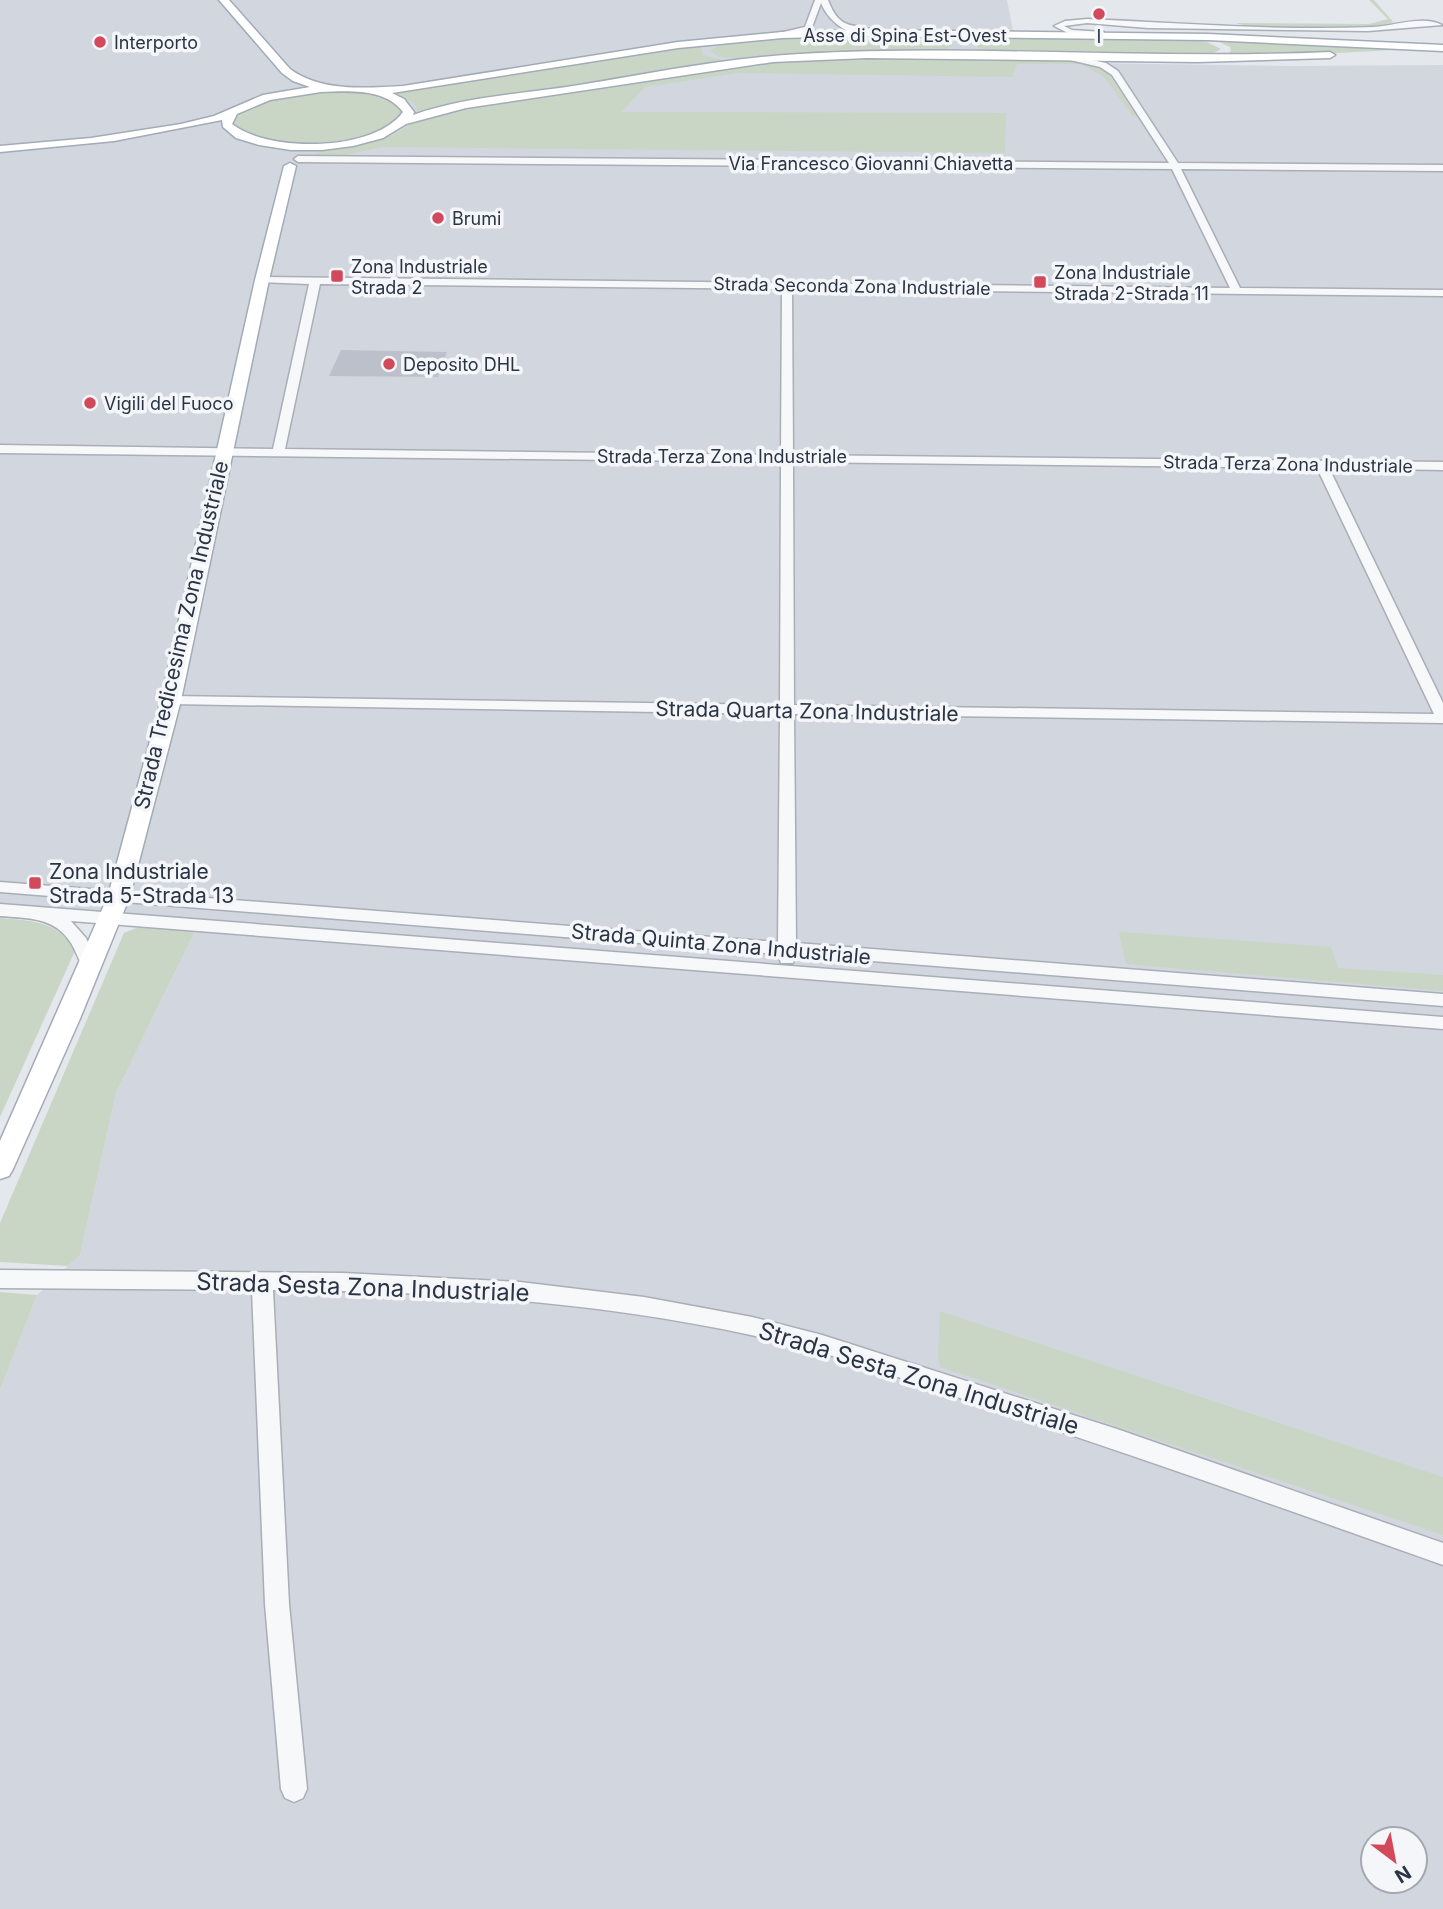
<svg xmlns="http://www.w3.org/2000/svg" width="1443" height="1909" viewBox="0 0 1443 1909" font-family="Inter,sans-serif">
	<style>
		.built { fill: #d2d6de; fill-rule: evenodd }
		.green { fill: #c9d6c5 }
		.building { fill: #bbc0ca }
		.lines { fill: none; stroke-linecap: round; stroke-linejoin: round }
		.minor-casing { stroke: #a9aeb7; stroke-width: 3 }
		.major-casing { stroke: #a3abb8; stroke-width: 3 }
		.minor { fill: #f7f8fa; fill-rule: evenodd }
		.major { fill: #fff; fill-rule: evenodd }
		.poi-dot { fill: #d1495b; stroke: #f4f6f9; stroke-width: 2.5 }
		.labels { text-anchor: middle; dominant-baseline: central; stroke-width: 7; stroke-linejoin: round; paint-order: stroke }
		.far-street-label { font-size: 18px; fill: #2b3445; stroke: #f4f6f9 }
		.far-poi-label { font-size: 18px; fill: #2b3445; stroke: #f4f6f9; text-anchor: start }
		.street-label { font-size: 21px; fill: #2b3445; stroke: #f4f6f9 }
		.poi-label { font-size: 21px; fill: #2b3445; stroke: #f4f6f9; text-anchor: start }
		.near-street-label { font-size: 24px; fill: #2b3445; stroke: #f4f6f9 }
	</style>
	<rect width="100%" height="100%" fill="#e4e7ec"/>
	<!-- built -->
	<path class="built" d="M0 0H1007L1019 62 1295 66 1443 65V1909H0V1390L37 1295 80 1255 116 1093 196 929 0 918ZM1373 1839H1415V1881H1373Z"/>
	<!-- green -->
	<path class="green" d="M1364 0H1374L1393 22C1376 30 1252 31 1236 23L1369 24 1388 19 1369 0Z
		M831 35 932 37 948 41 954 45 945 51 750 59 719 57 710 51 723 43Z
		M1009 37 1183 39 1207 42 1221 49 1210 55 987 51 977 47 979 41Z
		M1248 39 1390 49 1391 50 1285 56 1226 55 1231 51 1230 47 1215 40Z
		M707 44 701 48 703 55 729 62 418 112 414 103 392 93Z
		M871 58 1072 60 1104 68 1137 116H1133L1103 76 1081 64H1017L1012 77 738 73 645 87 621 112 1006 113 1005 153 382 147 341 156 314 155 321 151 392 136 416 121 446 113 753 64Z
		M311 91C343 91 380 86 403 112L383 131 329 143 288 144 254 138 236 127 235 121C247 97 287 96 311 91Z
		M0 918C31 921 58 920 75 951L0 1117Z
		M150 927 196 929 116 1093 80 1255 68 1266 0 1262V1223L124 933 136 928Z
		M1119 932 1331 947 1338 968 1443 975V991L1126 964Z
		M0 1292 37 1295 0 1390Z
		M940 1311 1443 1477V1535L940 1367 938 1355Z"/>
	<!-- building -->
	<path class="building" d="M341 350 447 352 438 377 329 376Z"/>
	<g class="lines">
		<!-- minor casing -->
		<g class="minor-casing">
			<path id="minor" d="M815 0H828C841 34 854 21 879 32 856 42 830 25 821 3L811 30 779 37V33L805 27Z
				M1087 19C1182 23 1277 31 1373 27 1394 26 1423 15 1442 25L1368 31 1148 28 1087 23 1064 26 1072 30 1104 32 1101 36 1070 34 1054 26 1065 21Z
				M1073 56 1106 63 1118 71 1178 163 1443 165V171L1181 169 1240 288 1443 290V296L792 289 793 455 1443 462V470L1329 468 1443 703V723L794 714 796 943 1443 994V1006L796 955 793 963H781L778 954 0 892V882L778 942 780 714 171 704 164 700 171 696 780 705 781 462 0 453V445L273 449 309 284 258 282V278L262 277 1230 288 1172 169 298 162 294 159 298 156 1169 163 1112 75 1100 67 1070 60ZM320 284 782 289 781 455 285 449ZM793 462 1317 468 1434 714 794 705Z
				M0 904 1443 1017V1029L71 921 86 938 99 965 90 971 84 969C79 961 76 951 71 943 55 917 27 918 0 916Z
				M0 1270 343 1273 520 1282 644 1297 752 1317 822 1335 1117 1429 1443 1543V1565C1288 1510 1134 1455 977 1404 903 1379 828 1351 751 1335 594 1301 433 1291 273 1290L289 1604 307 1789 303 1798 294 1802 285 1798 281 1789 265 1604 252 1290 0 1288Z"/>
		</g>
		<!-- major casing -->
		<g class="major-casing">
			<path id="major" d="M219 0H229L290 69C321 92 365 88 403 86L678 42 782 32 858 30 1208 34 1443 45V51L1208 40 858 36 782 38 678 48 392 93 404 99 414 112 413 115C466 96 524 94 579 85 653 73 726 58 800 54 976 44 1153 60 1330 52L1335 55 1330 58 1198 62 867 58 773 62 466 108 406 124 383 138 353 146 322 150H291L259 145 236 138 223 127 222 120 114 141 0 152V146L91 138 181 124 214 116 263 95 310 87 293 81 282 73ZM321 92C349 91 385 88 403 112 374 152 269 153 232 124L237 114 270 100Z
				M290 163 296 166 269 280 181 700 130 896 79 1021 13 1169 9 1176 0 1179V1141L108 896 161 700 255 280 284 166Z"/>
		</g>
		<!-- minor -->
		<use href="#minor" class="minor"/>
		<!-- major -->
		<use href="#major" class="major"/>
	</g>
	<!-- markers -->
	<g class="poi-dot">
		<circle cx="1099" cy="14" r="7"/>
		<circle cx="100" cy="42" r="7"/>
		<circle cx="438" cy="218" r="7"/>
		<rect x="330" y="269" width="14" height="14" rx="3.5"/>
		<rect x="1033" y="275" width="14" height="14" rx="3.5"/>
		<circle cx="389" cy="364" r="7"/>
		<circle cx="90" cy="403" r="7"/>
		<rect x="28" y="876" width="14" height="14" rx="3.5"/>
	</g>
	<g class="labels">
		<!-- far-street labels -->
		<g class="far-street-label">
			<text x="905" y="35">Asse di Spina Est-Ovest</text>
			<text x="871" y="163">Via Francesco Giovanni Chiavetta</text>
			<text transform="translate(852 286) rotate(1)">Strada Seconda Zona Industriale</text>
			<text x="722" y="456">Strada Terza Zona Industriale</text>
			<text transform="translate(1288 464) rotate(1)">Strada Terza Zona Industriale</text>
		</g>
		<!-- far-poi labels -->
		<g class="far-poi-label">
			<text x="1099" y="36" text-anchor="middle">I</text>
			<text x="114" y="42">Interporto</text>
			<text x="452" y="218">Brumi</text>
			<text x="351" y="266">Zona Industriale<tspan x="351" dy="21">Strada 2</tspan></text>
			<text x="1054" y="272">Zona Industriale<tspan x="1054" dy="21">Strada 2-Strada 11</tspan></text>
			<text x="403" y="364">Deposito DHL</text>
			<text x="104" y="403">Vigili del Fuoco</text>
		</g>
		<!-- street labels -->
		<g class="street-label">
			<text transform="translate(181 635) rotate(-77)">Strada Tredicesima Zona Industriale</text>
			<text transform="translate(807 711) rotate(1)">Strada Quarta Zona Industriale</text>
			<text transform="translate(721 944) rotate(5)">Strada Quinta Zona Industriale</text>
		</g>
		<!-- poi labels -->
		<g class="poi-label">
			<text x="49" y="871">Zona Industriale<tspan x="49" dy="24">Strada 5-Strada 13</tspan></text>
		</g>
		<!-- near-street labels -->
		<g class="near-street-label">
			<text transform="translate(363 1287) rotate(2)">Strada Sesta Zona Industriale</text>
			<text transform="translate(919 1378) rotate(17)">Strada Sesta Zona Industriale</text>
		</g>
	</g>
	<!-- north arrow -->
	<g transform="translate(1394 1860) rotate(148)"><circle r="33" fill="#f4f6f9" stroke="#a4a8b1" stroke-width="2"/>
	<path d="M0-5L12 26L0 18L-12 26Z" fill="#d1495b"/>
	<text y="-10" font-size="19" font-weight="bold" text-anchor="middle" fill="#2b3445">N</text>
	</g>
</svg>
